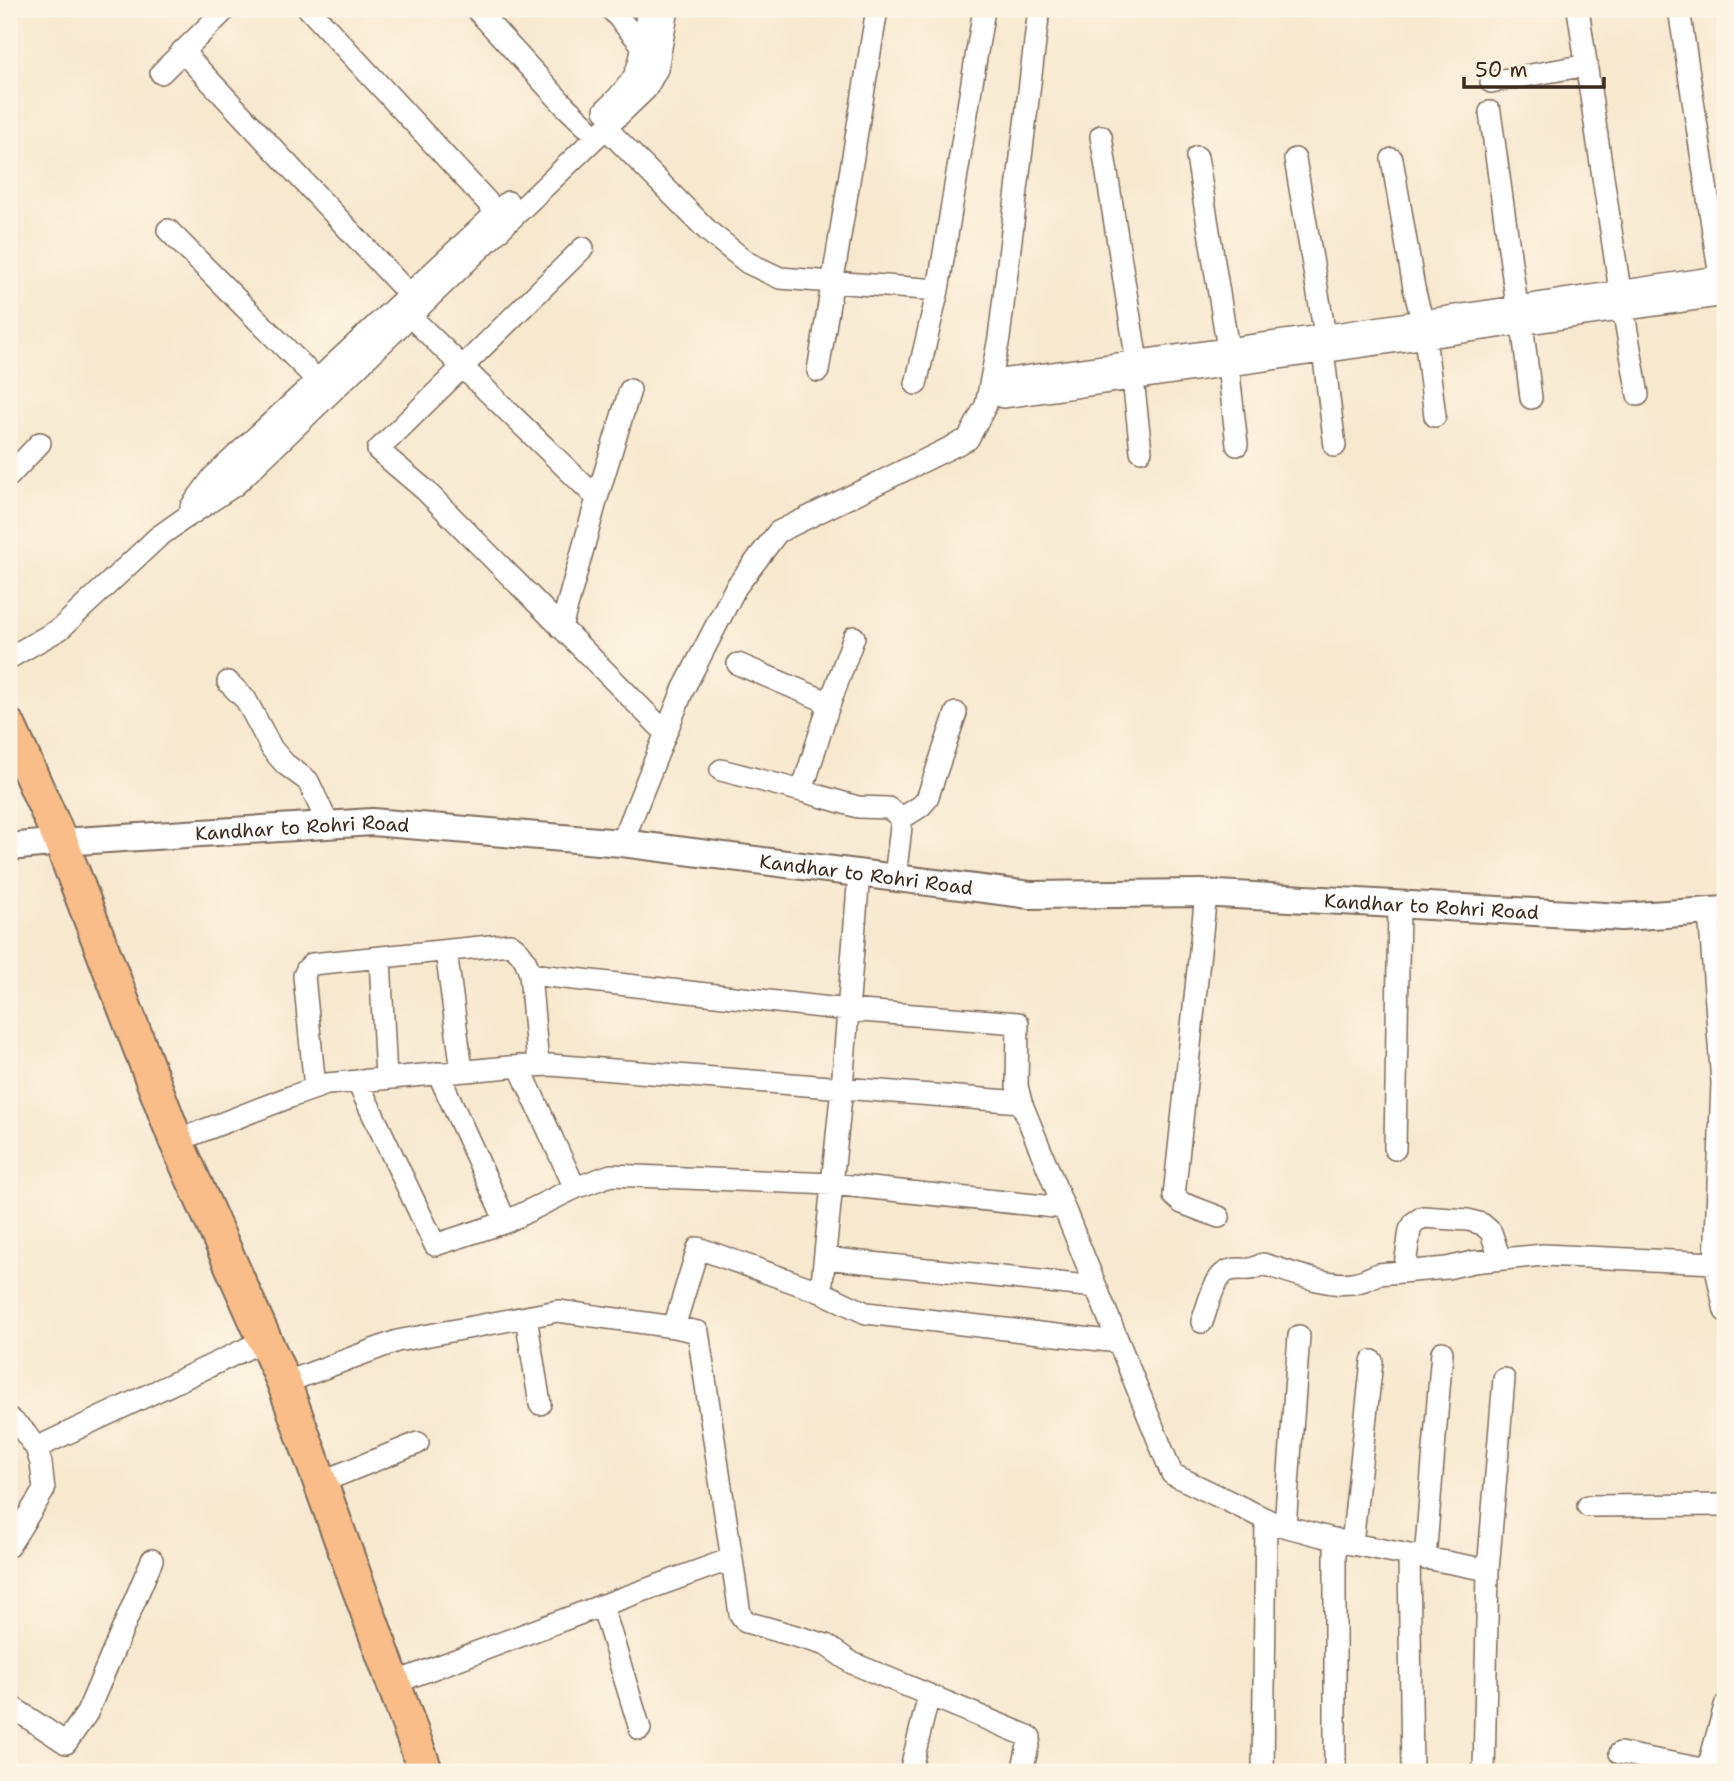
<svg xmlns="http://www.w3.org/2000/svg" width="1734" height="1781" viewBox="0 0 1734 1781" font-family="'Shantell Sans',sans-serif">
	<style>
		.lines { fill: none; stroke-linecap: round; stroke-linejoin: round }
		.minor-casing { stroke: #7d6c5c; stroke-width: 24 }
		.tertiary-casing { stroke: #7d6c5c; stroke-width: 30 }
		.primary-casing { stroke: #7d6c5c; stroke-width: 37 }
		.minor { stroke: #fff; stroke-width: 21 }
		.tertiary { stroke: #fff; stroke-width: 26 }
		.primary { stroke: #f8bd89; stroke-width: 33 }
		.labels { text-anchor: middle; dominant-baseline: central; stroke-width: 6; stroke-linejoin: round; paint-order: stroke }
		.street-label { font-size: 19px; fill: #3b2a1e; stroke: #fcf5e5 }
	</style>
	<rect width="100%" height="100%" fill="#fcf5e5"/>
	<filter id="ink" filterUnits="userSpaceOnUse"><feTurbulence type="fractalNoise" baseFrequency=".0143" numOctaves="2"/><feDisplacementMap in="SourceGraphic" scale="14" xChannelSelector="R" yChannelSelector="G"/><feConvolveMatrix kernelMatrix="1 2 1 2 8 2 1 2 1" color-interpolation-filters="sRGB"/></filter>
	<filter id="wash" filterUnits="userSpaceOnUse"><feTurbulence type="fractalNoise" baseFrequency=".00686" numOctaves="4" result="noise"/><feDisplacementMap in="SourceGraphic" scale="28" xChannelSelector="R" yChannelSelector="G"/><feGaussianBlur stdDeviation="1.57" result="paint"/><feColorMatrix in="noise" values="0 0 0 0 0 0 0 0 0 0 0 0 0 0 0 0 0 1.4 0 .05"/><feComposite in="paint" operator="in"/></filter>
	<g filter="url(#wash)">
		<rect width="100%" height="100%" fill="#f7e8d0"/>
	</g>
	<g filter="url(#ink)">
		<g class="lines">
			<!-- minor casing -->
			<g class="minor-casing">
				<path id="minor" d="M309 9 505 221
					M476 9 565 106 587 127
					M611 9 642 45
					M1578 9 1620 291 1638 395
					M1679 9 1720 277
					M182 51 419 305
					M161 73 226 9
					M1491 82 1587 65
					M605 110C615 101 624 91 632 80 643 63 644 30 648 9
					M1490 112 1517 306
					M606 128 708 231 748 263 780 278 938 290
					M1101 136 1137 362
					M1197 157 1228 349
					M1295 159 1325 335
					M1392 159 1414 288 1422 320
					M168 230 326 389
					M583 248 378 450 425 490 666 733
					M1725 276 1335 334 1001 380 1003 397 1725 295
					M410 316 597 498
					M1522 323 1531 398
					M1425 337 1435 416
					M1323 351 1335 446
					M1228 365 1237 445
					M818 371 877 9
					M1133 379 1141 451
					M916 384 938 290 984 9
					M9 476 40 443
					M191 507 213 477 508 202
					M561 628 597 498 630 390
					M854 637 827 711 802 791 858 807 888 808 902 818 895 878
					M9 658 60 629 158 537 182 520 235 485 646 89 657 69 668 9
					M738 664 830 703
					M228 682 246 700 272 749 285 764 308 781 328 824
					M721 770 802 791
					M902 818 921 806 927 799 956 713
					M622 843 683 690 736 587 778 532 968 439 986 405 999 338 1039 9
					M1206 894 1174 1196 1182 1203 1219 1217
					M1709 911 1722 1083 1715 1263 1725 1311
					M446 951 462 1071
					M380 958 386 1078
					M530 974 848 1010 1018 1023 1017 1086 1021 1102 1172 1474 1276 1524 1352 1544 1488 1570
					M519 1066 575 1188
					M438 1073 506 1222
					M357 1081 435 1245 506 1222 575 1188 611 1175 832 1184 1064 1208
					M315 1088 304 976 307 969 312 964 510 944C522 952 526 960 530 974L538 1065
					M176 1141 290 1097 327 1084 509 1067 550 1065 1021 1102
					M1395 1149 1399 905
					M825 1258 1096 1287
					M1404 1272 1410 1230 1415 1222 1423 1217 1468 1220 1482 1224 1491 1232 1500 1259
					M821 1292 842 1087 859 874
					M526 1317 540 1404
					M1202 1322C1208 1307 1214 1273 1231 1270 1246 1267 1247 1273 1263 1264 1287 1271 1328 1287 1352 1283 1361 1282 1370 1278 1378 1274L1447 1268 1473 1262 1543 1255 1715 1263
					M674 1327 698 1248 821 1292 866 1313 1118 1342
					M284 1383 397 1341 558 1311 674 1327 698 1332 740 1614 746 1622 813 1641 826 1645 852 1663 1030 1737 1022 1772
					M9 1418 23 1430 36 1448 41 1463 44 1490 9 1546
					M36 1448 265 1340
					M321 1482 418 1443
					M1588 1506 1725 1505
					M1285 1526 1299 1336
					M1335 1539V1772
					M1352 1544 1372 1361
					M1409 1556 1412 1772
					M1425 1559 1442 1352
					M602 1605 640 1729
					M394 1683 595 1608 731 1559
					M9 1705 66 1743 87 1713 152 1560
					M1620 1753 1708 1770
					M910 1772 929 1695
					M1263 1772 1266 1519
					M1484 1772 1488 1570 1504 1379
					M1707 1772 1725 1706"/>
			</g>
			<!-- tertiary casing -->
			<g class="tertiary-casing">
				<g id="tertiary">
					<path id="s1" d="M9 847 61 842 372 822 622 843 1030 895 1200 893 1622 917 1725 910"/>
				</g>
			</g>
			<!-- primary casing -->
			<g class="primary-casing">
				<path id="primary" d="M9 726 61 842 176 1141 284 1383 426 1772"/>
			</g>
			<!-- minor -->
			<use href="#minor" class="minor"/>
			<!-- tertiary -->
			<use href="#tertiary" class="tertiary"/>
			<!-- primary -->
			<use href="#primary" class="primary"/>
		</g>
	</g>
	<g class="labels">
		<!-- street labels -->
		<g class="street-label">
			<text stroke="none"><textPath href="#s1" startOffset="294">Kandhar to Rohri Road</textPath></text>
			<text stroke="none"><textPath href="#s1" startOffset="861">Kandhar to Rohri Road</textPath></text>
			<text stroke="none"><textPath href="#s1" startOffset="1428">Kandhar to Rohri Road</textPath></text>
		</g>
	</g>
	<!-- margin -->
	<rect width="1734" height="1781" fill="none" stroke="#fcf5e5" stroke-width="35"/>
	<!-- scale -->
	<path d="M1464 77v10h140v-10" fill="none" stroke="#3b2a1e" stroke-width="3.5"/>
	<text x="1475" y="77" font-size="21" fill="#3b2a1e" stroke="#fcf5e5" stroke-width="5" paint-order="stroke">50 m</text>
</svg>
